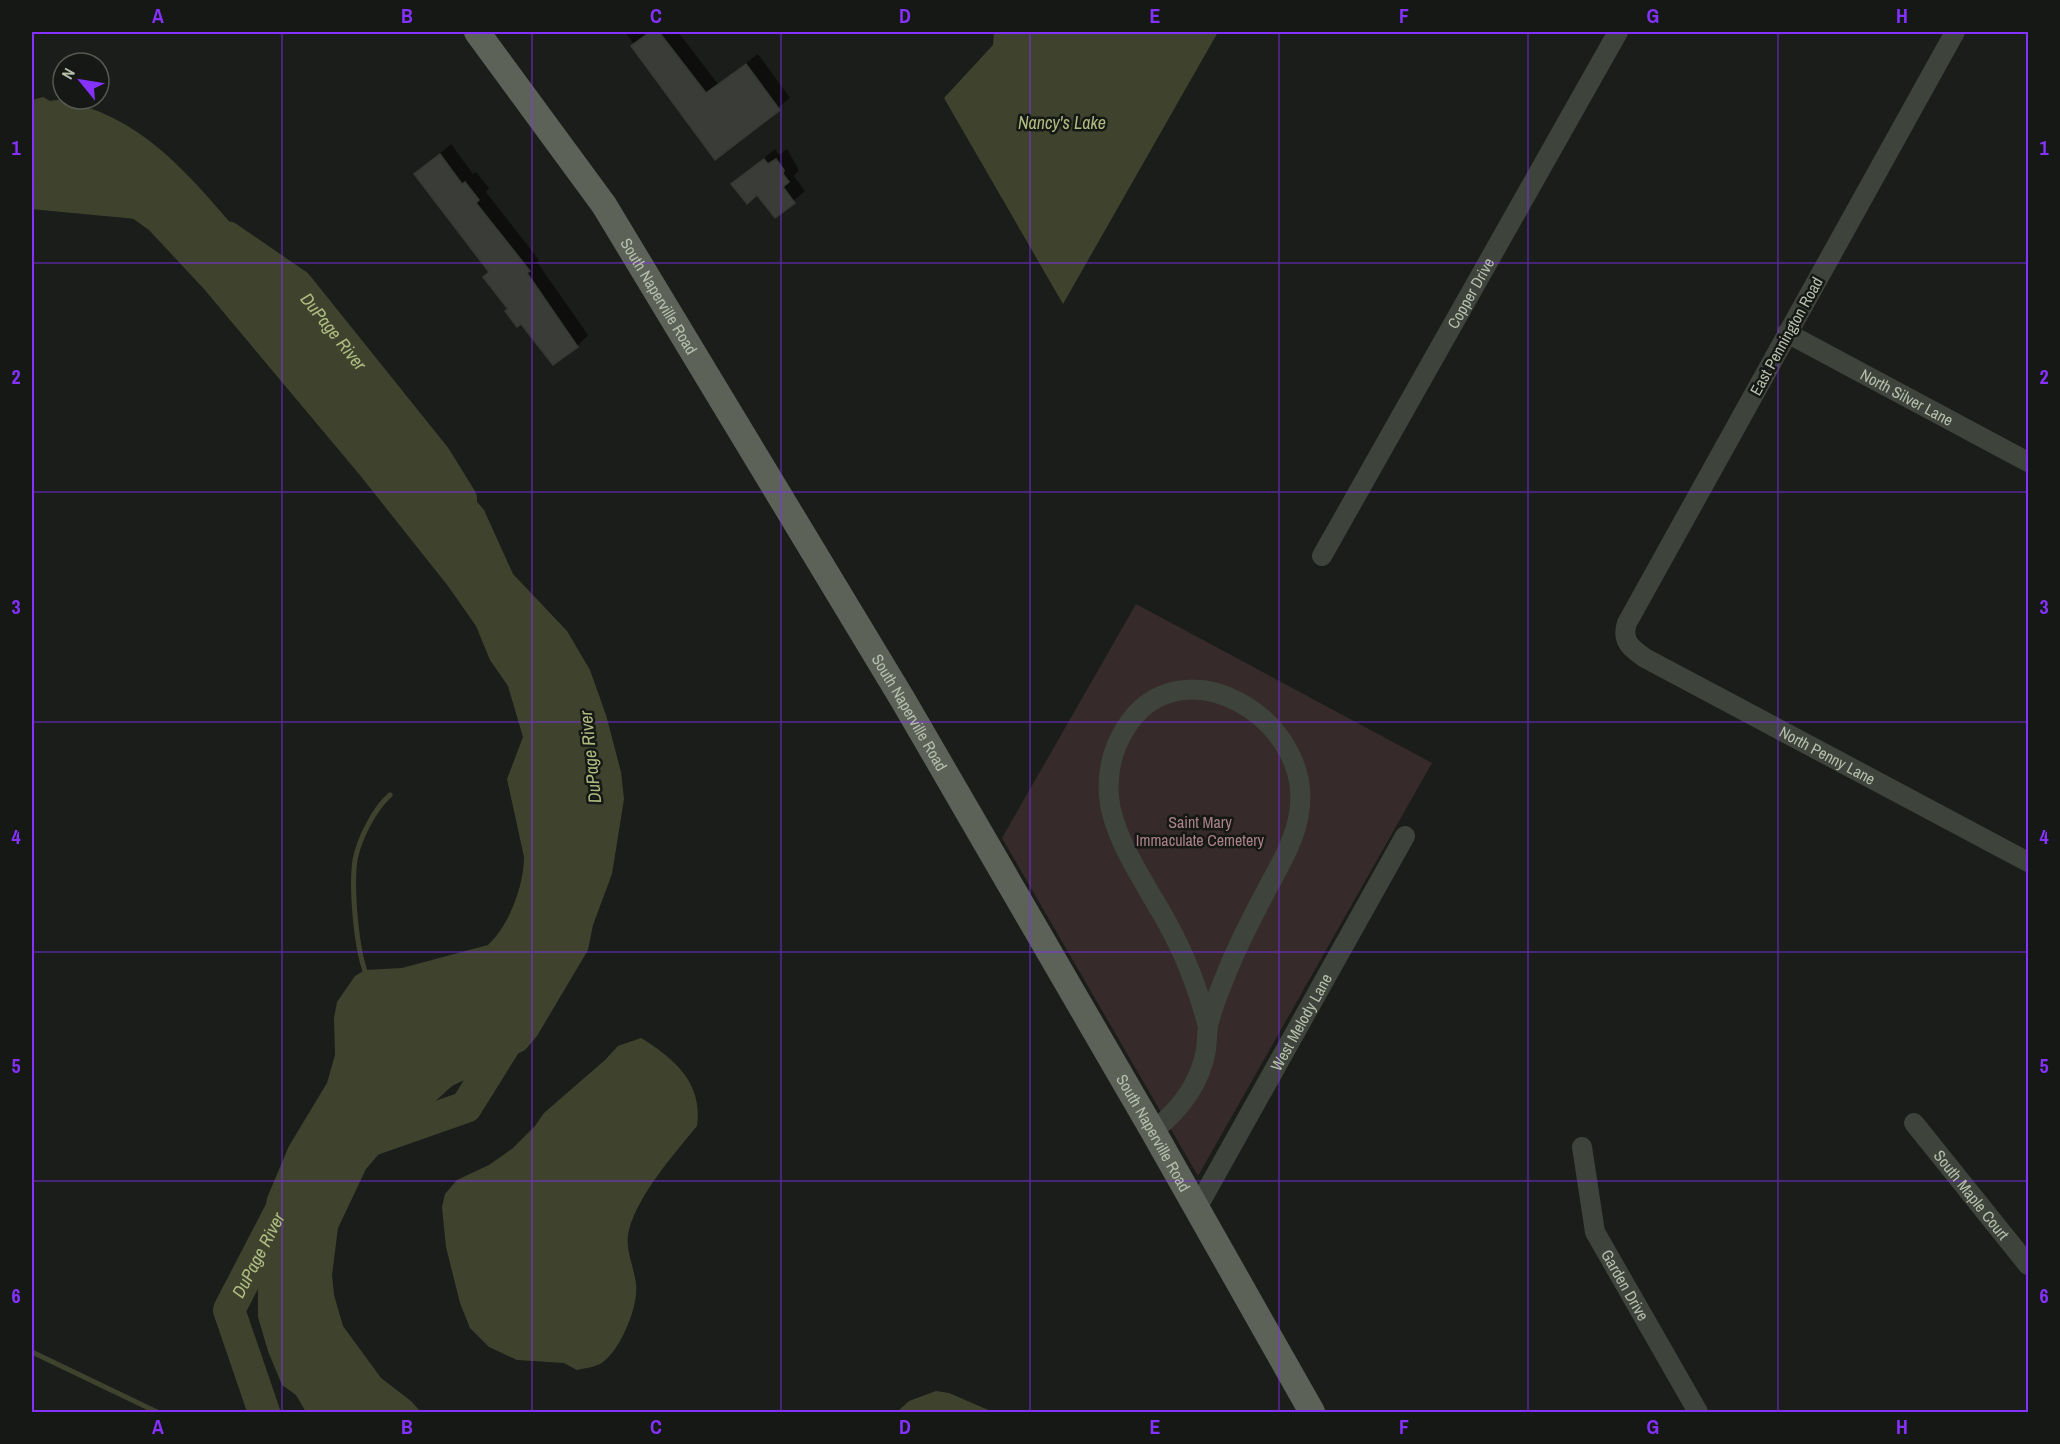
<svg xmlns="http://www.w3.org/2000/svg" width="2060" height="1444" viewBox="0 0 2060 1444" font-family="'Archivo Narrow',sans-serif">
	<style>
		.green { fill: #362a2b }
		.water { fill: #3f432e }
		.shadow { fill: #0007 }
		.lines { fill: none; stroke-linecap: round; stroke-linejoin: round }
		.stream { stroke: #3f432e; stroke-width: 5 }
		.river { stroke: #3f432e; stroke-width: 32 }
		.building { fill: #393c37; stroke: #363a34; stroke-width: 1.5 }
		.minor { stroke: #3e433b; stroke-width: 20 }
		.major { stroke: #5c6257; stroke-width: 26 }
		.grid { fill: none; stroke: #8531ff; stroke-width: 1.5; stroke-opacity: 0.55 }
		.labels { text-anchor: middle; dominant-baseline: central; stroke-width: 5; stroke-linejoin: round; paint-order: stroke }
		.street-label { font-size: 16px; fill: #b6beac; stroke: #161815 }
		.park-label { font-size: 16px; fill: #aa8189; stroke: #161815 }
		.water-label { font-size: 18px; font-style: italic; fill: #afbb80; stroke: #161815 }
		.neatline { fill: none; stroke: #8531ff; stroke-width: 2 }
		.grid-label { font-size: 20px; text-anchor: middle; font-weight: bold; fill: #8531ff }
	</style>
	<rect width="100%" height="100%" fill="#1b1d1a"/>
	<!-- green -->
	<path class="green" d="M1136 604 1432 763 1198 1176 1002 838Z"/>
	<!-- water -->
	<path class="water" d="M994 32H1218L1063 304 944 98 993 45Z
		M43 97 50 101C63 98 74 103 86 107 162 131 208 200 260 256L265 268 312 326 409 435 458 480 484 510 513 574 567 631 590 670 606 715 621 772 624 799 612 874 593 925 588 950 537 1036 525 1050 452 1086 384 1148 366 1169 338 1228 332 1275 334 1295 343 1326 381 1378 411 1401 421 1412H306L296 1395 282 1385 268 1351 258 1317V1264L267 1198 289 1146 327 1083 335 1055 334 1018 337 1002 355 976 365 970 402 968 488 945C509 926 524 885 524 857L507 779 523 737 508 686 490 660 476 626 448 586 359 474 204 289 149 230 121 210 59 181 45 180 32 184V100Z
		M641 1038C675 1059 703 1083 697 1126 674 1154 638 1195 629 1230 624 1248 634 1266 636 1284 639 1305 621 1349 603 1362 597 1367 585 1368 577 1370L564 1363 517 1360 489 1347 470 1328 460 1303 446 1247 442 1207 445 1194 457 1180 489 1165 513 1148 535 1126 544 1113 605 1060 618 1046Z
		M936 1391 949 1393 993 1412H897L909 1401Z"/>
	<!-- shadow -->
	<path class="shadow" d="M625 32H678L718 84 758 54 790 98 715 158Z
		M451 144 473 174 476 172 489 188 486 192 539 260 537 262 588 335 577 346 522 322 510 308 491 272 416 174Z
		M775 149 779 155 787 149 799 170 794 176 805 191 775 216 758 193 733 184Z"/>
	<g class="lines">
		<!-- stream -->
		<path class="stream" d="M365 971C356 945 351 887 355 860 359 839 374 809 390 795
			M32 1352 157 1412"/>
		<!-- river -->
		<g class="river">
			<path d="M32 193 138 203"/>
			<path id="s1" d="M227 237 297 285 435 457 461 499"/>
			<path d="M369 1141 466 1107 514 1030"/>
			<path id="s2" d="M264 1412 229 1310 282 1208"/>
		</g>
	</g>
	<!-- building -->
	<path class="building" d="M650 32H659L706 93 746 64 780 110 715 160 631 46Z
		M440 154 462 184 465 182 479 200 476 203 530 271 527 273 578 347 553 365 521 324 517 327 505 311 508 309 483 277 489 272 414 174Z
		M764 159 768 164 776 159 784 170 783 174 789 182 783 187 795 203 775 218 757 195 747 204 731 184Z"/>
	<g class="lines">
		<!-- minor -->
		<g class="minor">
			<path id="s3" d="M1955 32 1627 623C1621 641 1631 648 1645 658L2028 862"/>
			<path id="s4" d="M1787 333 2028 462"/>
			<path id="s5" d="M1322 556 1618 32"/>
			<path id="s6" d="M1914 1123 2028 1265"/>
			<path d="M1153 1131C1180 1110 1200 1084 1206 1050 1207 1042 1207 1034 1208 1026 1212 1007 1220 990 1227 972 1238 944 1252 918 1266 891 1279 866 1295 841 1299 813 1315 719 1180 639 1125 729 1112 750 1107 773 1109 797 1113 841 1151 891 1171 930 1188 961 1199 993 1208 1027"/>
			<path id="s7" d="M1582 1147 1595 1232 1698 1412"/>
			<path id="s8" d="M1197 1208 1405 836"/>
		</g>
		<!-- major -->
		<path class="major" id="s9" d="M477 32 604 205 903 700 1153 1131 1312 1412"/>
	</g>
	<!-- grid -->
	<path class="grid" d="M282 32V1412M532 32V1412M781 32V1412M1030 32V1412M1279 32V1412M1528 32V1412M1778 32V1412M32 263H2028M32 492H2028M32 722H2028M32 952H2028M32 1181H2028"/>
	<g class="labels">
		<!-- street labels -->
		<g class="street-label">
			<text stroke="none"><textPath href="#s5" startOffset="302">Copper Drive</textPath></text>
			<text stroke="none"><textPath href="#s9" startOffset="321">South Naperville Road</textPath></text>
			<text transform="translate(1786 336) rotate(-61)">East Pennington Road</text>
			<text stroke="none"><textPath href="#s4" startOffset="136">North Silver Lane</textPath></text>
			<text stroke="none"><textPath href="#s9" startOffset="807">South Naperville Road</textPath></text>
			<text stroke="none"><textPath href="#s3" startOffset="926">North Penny Lane</textPath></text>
			<text stroke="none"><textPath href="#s8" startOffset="213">West Melody Lane</textPath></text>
			<text stroke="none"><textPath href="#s9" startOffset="1293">South Naperville Road</textPath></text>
			<text stroke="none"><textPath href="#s6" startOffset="92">South Maple Court</textPath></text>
			<text stroke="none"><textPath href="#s7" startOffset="147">Garden Drive</textPath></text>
		</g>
		<!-- park labels -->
		<g class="park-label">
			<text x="1200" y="822">Saint Mary<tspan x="1200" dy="18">Immaculate Cemetery</tspan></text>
		</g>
		<!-- water labels -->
		<g class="water-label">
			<text x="1062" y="122">Nancy's Lake</text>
			<text stroke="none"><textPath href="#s1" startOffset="144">DuPage River</textPath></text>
			<text transform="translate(590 757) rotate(-96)">DuPage River</text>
			<text stroke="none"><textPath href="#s2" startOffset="170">DuPage River</textPath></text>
		</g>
	</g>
	<!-- border -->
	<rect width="2060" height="1444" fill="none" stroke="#161815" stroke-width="66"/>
	<!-- north arrow -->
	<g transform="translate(81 81) rotate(300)"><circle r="28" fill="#161815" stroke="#565a51" stroke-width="1.5"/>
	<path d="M0-4.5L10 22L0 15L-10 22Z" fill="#8531ff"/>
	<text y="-9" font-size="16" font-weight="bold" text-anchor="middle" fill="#b6beac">N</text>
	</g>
	<rect x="33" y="33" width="1994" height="1378" class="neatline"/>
	<g class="grid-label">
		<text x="158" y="23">A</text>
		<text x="407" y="23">B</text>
		<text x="656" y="23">C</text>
		<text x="905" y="23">D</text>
		<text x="1155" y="23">E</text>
		<text x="1404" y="23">F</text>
		<text x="1653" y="23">G</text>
		<text x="1902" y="23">H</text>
		<text x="16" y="155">1</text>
		<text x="2044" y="155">1</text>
		<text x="16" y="384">2</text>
		<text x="2044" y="384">2</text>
		<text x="16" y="614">3</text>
		<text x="2044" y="614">3</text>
		<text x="16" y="844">4</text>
		<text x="2044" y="844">4</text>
		<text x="16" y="1073">5</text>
		<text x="2044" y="1073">5</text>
		<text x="16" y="1303">6</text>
		<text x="2044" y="1303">6</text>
		<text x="158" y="1434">A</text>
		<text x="407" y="1434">B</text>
		<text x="656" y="1434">C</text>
		<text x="905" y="1434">D</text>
		<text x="1155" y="1434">E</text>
		<text x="1404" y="1434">F</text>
		<text x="1653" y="1434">G</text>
		<text x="1902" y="1434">H</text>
	</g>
</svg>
